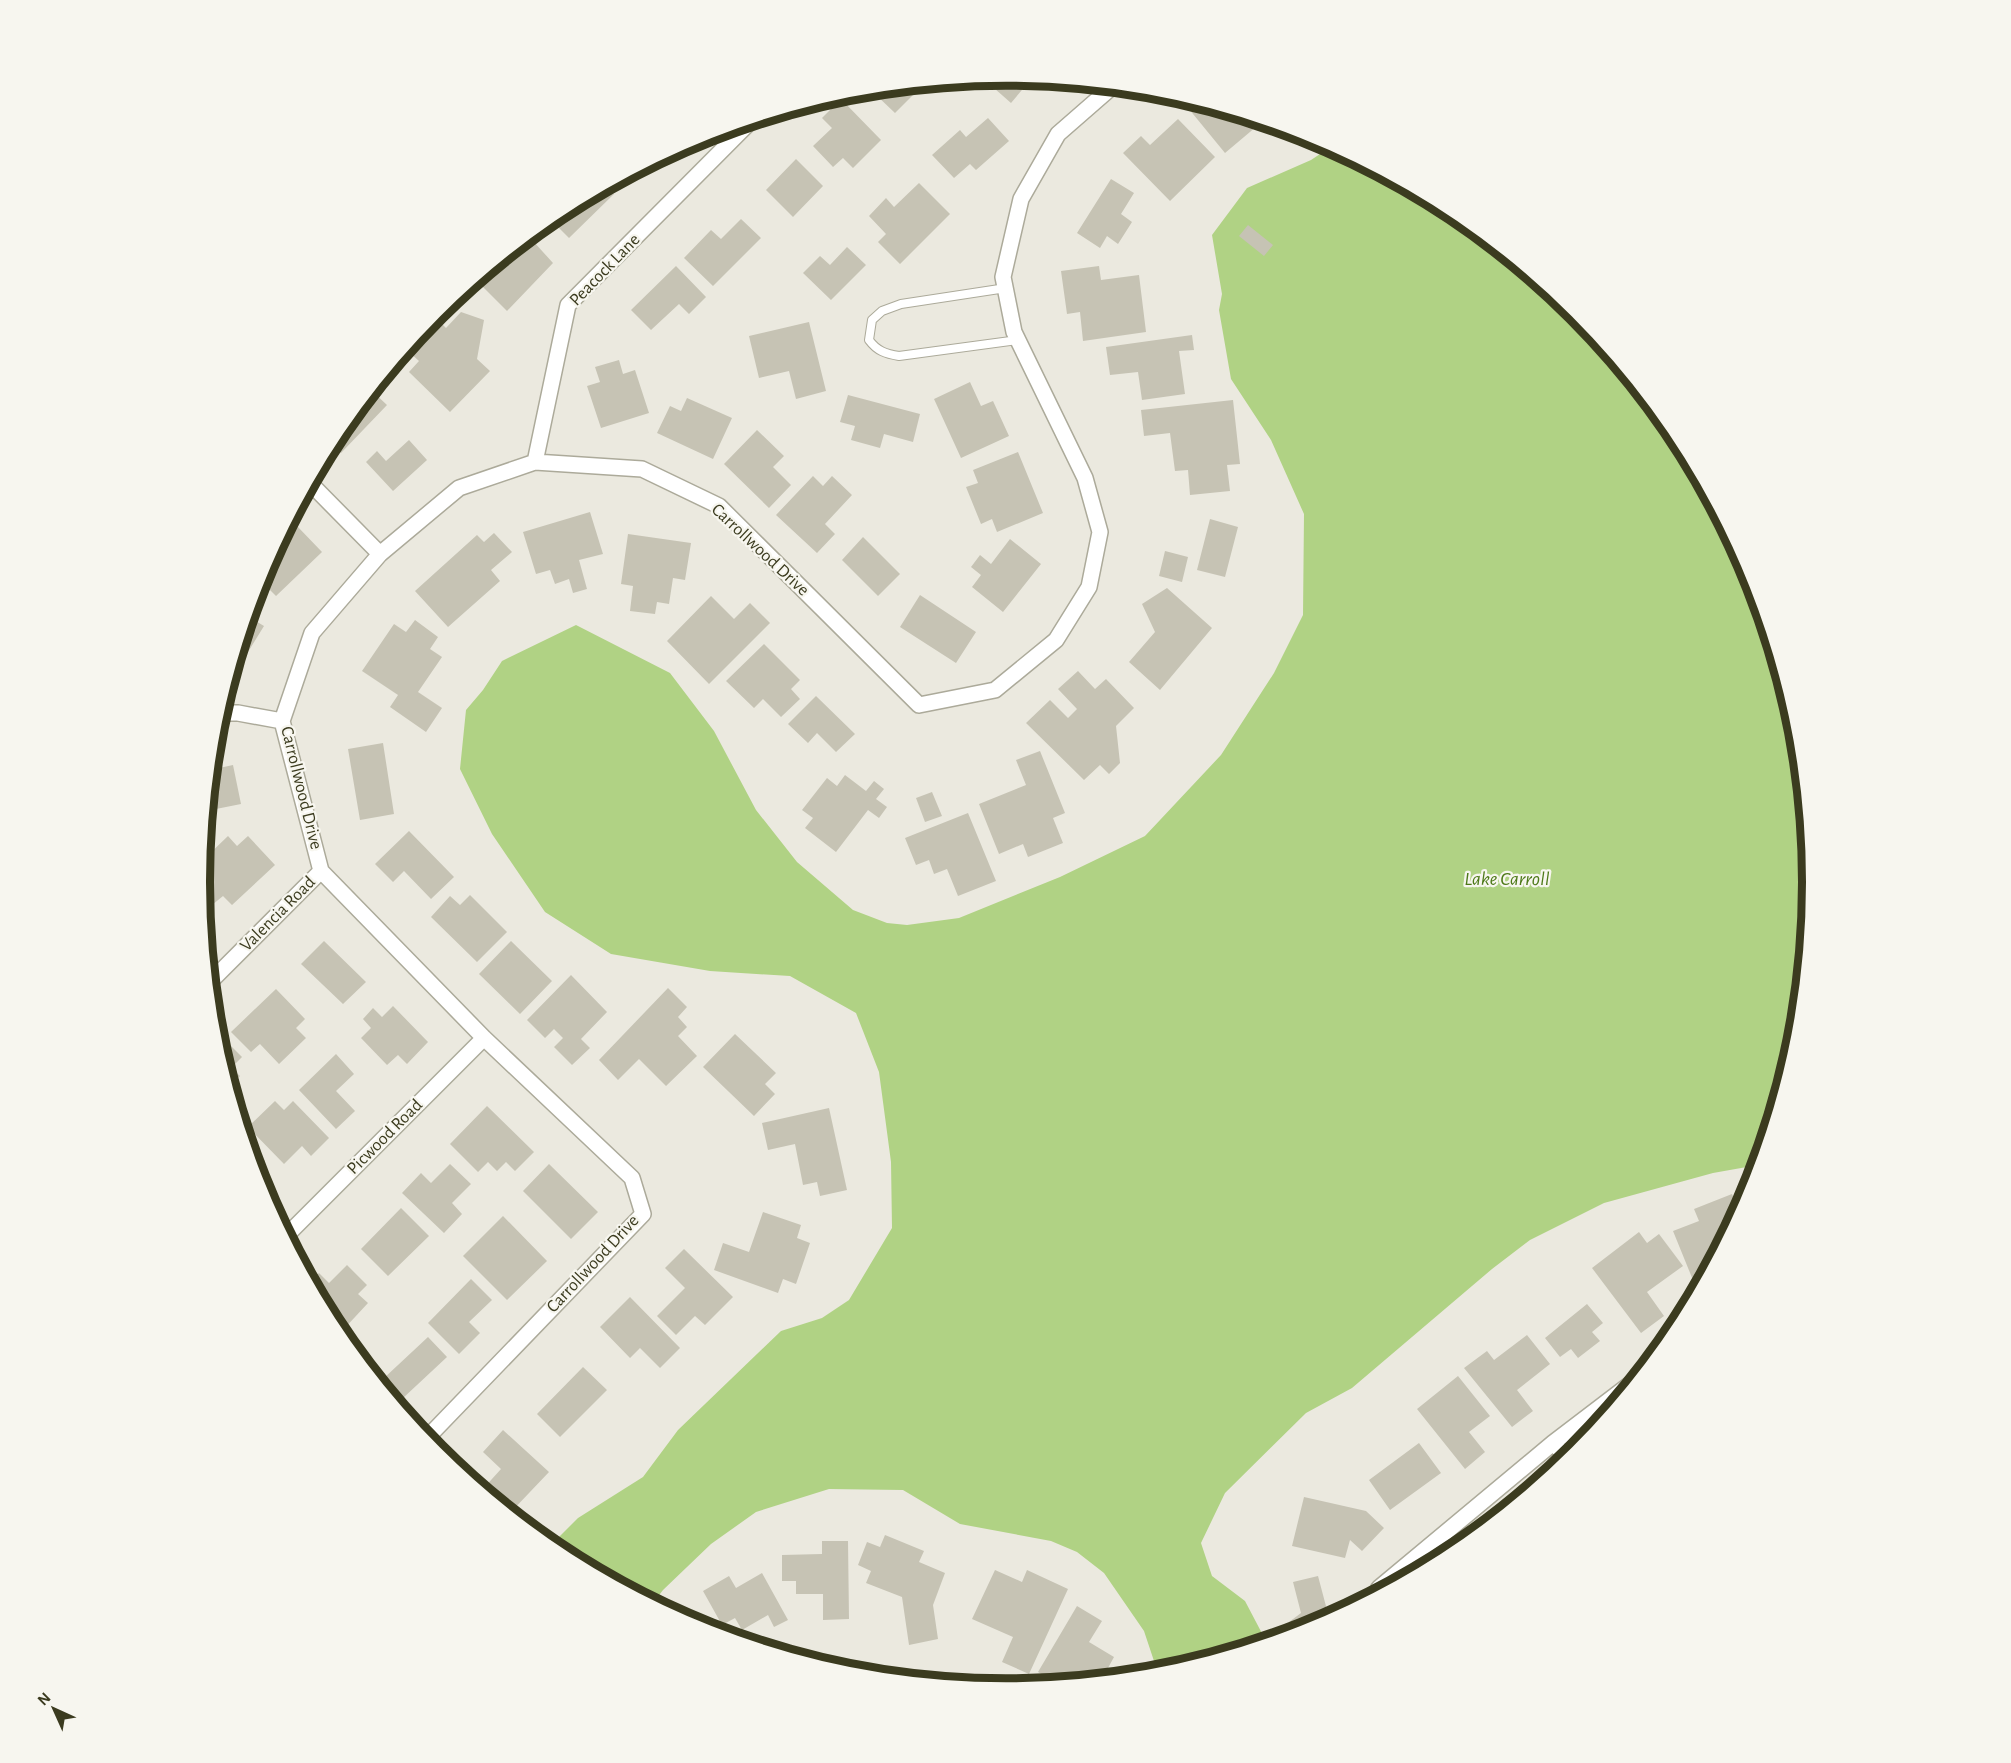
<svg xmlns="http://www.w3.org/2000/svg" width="2011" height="1763" viewBox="0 0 2011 1763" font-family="'Alegreya Sans',sans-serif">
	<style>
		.water { fill: #b0d284 }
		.building { fill: #c6c3b4 }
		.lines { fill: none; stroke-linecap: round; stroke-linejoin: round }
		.service-casing { stroke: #acaa9a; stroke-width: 10 }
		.minor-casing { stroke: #acaa9a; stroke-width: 18 }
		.service { stroke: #fff; stroke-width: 8 }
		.minor { stroke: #fff; stroke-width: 15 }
		.labels { text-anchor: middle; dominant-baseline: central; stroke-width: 4.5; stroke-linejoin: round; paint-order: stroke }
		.street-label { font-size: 18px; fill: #3b3b1f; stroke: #f7f6ef }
		.water-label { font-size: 20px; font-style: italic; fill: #4d7918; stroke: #f7f6ef }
		.rim { fill: none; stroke: #3b3b1f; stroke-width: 8 }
	</style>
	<rect width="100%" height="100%" fill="#ebe9df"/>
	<!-- water -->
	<path class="water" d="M1332 146 1454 211 1576 311 1676 434 1751 573 1797 725 1812 882 1796 1039 1758 1165 1713 1173 1604 1203 1530 1240 1492 1269 1352 1388 1306 1413 1225 1493 1201 1543 1212 1576 1245 1601 1266 1641 1158 1673 1144 1631 1104 1573 1077 1552 1051 1541 960 1524 903 1490 829 1489 756 1512 711 1544 663 1590 653 1603 557 1552 550 1546 578 1518 643 1477 678 1430 781 1331 822 1318 849 1300 892 1228 891 1162 879 1072 856 1013 790 976 710 971 611 954 545 912 492 834 460 769 466 710 483 690 502 661 576 625 670 673 714 731 756 810 797 862 853 910 887 923 907 925 959 918 1060 877 1145 836 1221 755 1274 673 1303 615 1304 514 1271 440 1231 379 1219 310 1222 294 1212 235 1247 188 1311 160Z"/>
	<!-- building -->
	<path class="building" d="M1006 75 1032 78 1011 103 986 81 990 77Z
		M925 83 895 113 874 93 880 87Z
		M841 99 881 140 853 168 843 158 833 167 813 146 832 128 822 118Z
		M1189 99 1263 121 1225 153 1184 103Z
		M988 118 1009 141 976 170 970 164 954 178 932 155 960 130 966 137Z
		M1178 119 1215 157 1170 201 1123 153 1141 136 1150 145Z
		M796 159 823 186 793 217 766 190Z
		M1111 179 1134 193 1121 214 1132 222 1118 244 1107 236 1100 248 1077 233Z
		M919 183 950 214 900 264 878 242 886 234 869 216 886 198 894 207Z
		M605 185 614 194 569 238 549 218 558 211Z
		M741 219 761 238 713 286 684 258 711 230 721 239Z
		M1248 225 1273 245 1264 256 1239 236Z
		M533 241 553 263 507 311 475 279 506 253 513 261Z
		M847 247 866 265 831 300 803 273 820 256 830 265Z
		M676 266 706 297 689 314 679 304 651 330 631 310Z
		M1099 266 1101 280 1139 275 1146 332 1083 341 1080 312 1067 314 1061 271Z
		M461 312 484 320 477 359 490 371 450 412 409 372 419 361 408 351 438 320 446 328Z
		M809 322 826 391 796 399 789 371 759 378 749 336Z
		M1192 335 1194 350 1179 351 1185 394 1142 400 1138 372 1110 375 1106 347Z
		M619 360 623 374 635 370 649 413 601 428 587 386 600 382 595 367Z
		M970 382 981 406 993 401 1009 436 961 458 934 399Z
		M371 390 387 405 341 453 330 442 335 433Z
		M848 395 920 414 913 442 884 434 880 448 851 440 855 426 840 422Z
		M687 398 732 418 713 459 657 433 670 406 681 411Z
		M1233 400 1240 464 1227 465 1230 491 1190 495 1188 470 1175 471 1170 433 1144 436 1141 410Z
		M757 430 784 456 773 467 791 485 769 508 724 464Z
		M409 440 427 460 393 491 366 462 377 451 386 461Z
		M1018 452 1043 513 997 532 992 519 981 524 966 487 978 483 973 470Z
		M813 476 823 486 832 476 852 495 825 524 835 534 817 553 776 515Z
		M590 512 603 554 579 560 587 589 573 593 569 579 555 584 550 570 536 574 523 532Z
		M1210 519 1238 527 1225 577 1197 570Z
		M297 526 322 552 276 596 259 579 273 549Z
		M494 533 512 552 491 570 500 581 448 627 415 591 477 535 484 542Z
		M628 534 691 543 685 580 673 578 669 604 657 602 655 614 630 611 633 586 621 584Z
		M863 537 900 574 878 596 842 560Z
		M1010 539 1041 564 1003 612 972 587 981 575 971 567 980 555 991 564Z
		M1165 551 1188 557 1182 582 1159 576Z
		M1167 588 1212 628 1160 690 1129 662 1155 632 1142 604Z
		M920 595 976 632 956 663 900 627Z
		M711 596 734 619 750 603 770 623 709 684 667 641Z
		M247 616 264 626 235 673 231 671Z
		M415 620 438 637 430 649 442 657 418 692 442 708 426 732 390 707 398 695 362 671 394 624 406 632Z
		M764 644 800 680 791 689 800 699 781 717 763 699 754 708 726 681Z
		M1078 671 1095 689 1106 679 1134 708 1116 726 1120 763 1109 774 1100 765 1084 780 1026 723 1050 700 1068 718 1077 709 1058 689Z
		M816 696 855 734 836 752 817 733 808 743 788 724Z
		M383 743 394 814 360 820 348 749Z
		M1040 751 1065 813 1053 818 1063 843 1028 857 1023 844 999 854 979 804 1026 785 1016 760Z
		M233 765 241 804 206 811 210 770Z
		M845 775 866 791 874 781 884 789 876 799 887 807 879 818 868 810 836 852 805 828 813 818 802 810 827 778 837 786Z
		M932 792 942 816 925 822 916 798Z
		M968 813 996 881 958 896 947 869 934 874 929 860 916 865 905 838Z
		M409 831 454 877 431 899 404 871 393 882 375 864Z
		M228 836 237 846 248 836 275 865 232 905 223 896 212 905 200 893 199 881 204 876 200 871 201 862Z
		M470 895 507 932 477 962 431 917 450 896 460 905Z
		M202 915 213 925 204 934 203 922Z
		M324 941 366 982 343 1004 301 964Z
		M511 941 552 981 520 1014 479 974Z
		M571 975 607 1012 581 1039 590 1048 572 1065 554 1047 563 1038 554 1029 545 1038 527 1020Z
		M668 988 687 1007 678 1017 687 1027 678 1036 697 1056 666 1086 639 1059 618 1080 599 1060Z
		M276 989 305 1019 296 1028 306 1038 279 1064 260 1044 251 1052 231 1032Z
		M393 1006 428 1042 407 1064 398 1055 387 1065 361 1038 371 1028 363 1019 373 1008 382 1017Z
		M735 1034 776 1073 765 1084 775 1094 754 1116 703 1067Z
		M225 1040 242 1057 231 1068 240 1076 230 1087 238 1096 233 1101 217 1047Z
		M336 1054 354 1074 336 1091 355 1111 336 1129 299 1090Z
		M275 1101 284 1110 293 1101 329 1138 311 1156 302 1146 284 1164 248 1127Z
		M487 1106 534 1152 515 1171 506 1162 497 1171 488 1162 478 1172 450 1144Z
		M829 1108 847 1190 820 1196 817 1182 803 1185 795 1144 768 1150 762 1123Z
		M246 1142 265 1161 255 1170 266 1181 260 1188Z
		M450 1164 471 1184 452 1203 462 1214 444 1233 402 1193 421 1173 431 1183Z
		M549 1164 598 1212 571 1239 523 1191Z
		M1732 1194 1739 1211 1697 1290 1673 1231 1699 1221 1694 1209Z
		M401 1208 429 1236 388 1276 361 1249Z
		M763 1212 801 1225 797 1238 810 1243 796 1284 783 1279 778 1293 714 1270 723 1243 749 1252Z
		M503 1216 547 1261 507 1300 463 1256Z
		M1639 1232 1647 1243 1659 1234 1683 1266 1647 1292 1664 1316 1641 1333 1592 1268Z
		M684 1249 733 1297 705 1325 695 1316 676 1335 657 1316 685 1288 665 1268Z
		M347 1265 367 1285 358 1294 368 1303 342 1331 329 1318 310 1282 319 1273 329 1283Z
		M471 1279 492 1300 469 1322 480 1333 459 1354 428 1323Z
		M630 1297 680 1348 660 1368 640 1348 630 1358 600 1327Z
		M1587 1304 1603 1323 1592 1332 1600 1341 1578 1358 1571 1349 1560 1357 1545 1338Z
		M1527 1335 1550 1364 1517 1390 1533 1411 1512 1427 1464 1368 1487 1351 1494 1360Z
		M428 1337 447 1357 402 1399 383 1379Z
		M583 1367 607 1390 560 1437 537 1414Z
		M1458 1376 1490 1416 1469 1432 1485 1452 1465 1469 1417 1409Z
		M503 1430 549 1472 510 1513 482 1490 501 1469 483 1452Z
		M1419 1443 1441 1473 1390 1510 1369 1480Z
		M1304 1497 1366 1511 1384 1528 1362 1551 1350 1540 1345 1558 1292 1546Z
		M885 1535 924 1551 919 1562 945 1573 933 1605 938 1639 909 1645 902 1597 866 1583 871 1571 858 1565 867 1542 880 1547Z
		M822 1541H848L849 1619 823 1620V1594H796V1581H782V1555L822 1554Z
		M995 1570 1022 1582 1027 1570 1068 1589 1029 1674 1002 1662 1013 1637 972 1619Z
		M762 1573 788 1620 774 1627 768 1615 742 1630 735 1618 722 1625 703 1591 729 1576 736 1588Z
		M1318 1576 1327 1610 1332 1617 1314 1627 1296 1632 1289 1622 1301 1613 1293 1582Z
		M1077 1606 1102 1621 1089 1642 1114 1657 1108 1668 1120 1675 1119 1677 1079 1681 1070 1676 1066 1682 1057 1683 1038 1672Z"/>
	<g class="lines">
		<!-- service casing -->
		<g class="service-casing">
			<path id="service" d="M1006 288 901 304 882 311 872 320 869 340C877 351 886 354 899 356L1018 340"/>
		</g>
		<!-- minor casing -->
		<g class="minor-casing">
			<path id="minor" d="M535 462 568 305 753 119
				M309 482 380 554
				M218 713H238L282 721
				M209 983 321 871
				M285 1237 484 1038
				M425 1440 643 1214 632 1178 484 1038 321 871 282 721 312 633 380 554 459 488 535 462 642 469 719 506 919 705 995 690 1056 640 1089 587 1100 532 1085 478 1014 332 1003 277 1021 199 1058 134 1113 86
				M1553 1443 1568 1458
				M1381 1591 1379 1588 1553 1443 1633 1382"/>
		</g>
		<!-- service -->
		<use href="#service" class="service"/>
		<!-- minor -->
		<use href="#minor" class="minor"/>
	</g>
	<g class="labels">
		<!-- street labels -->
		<g class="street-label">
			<text transform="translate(605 270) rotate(-46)">Peacock Lane</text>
			<text transform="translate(760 550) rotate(43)">Carrollwood Drive</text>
			<text transform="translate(301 788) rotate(76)">Carrollwood Drive</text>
			<text transform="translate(278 914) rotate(-45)">Valencia Road</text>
			<text transform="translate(385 1137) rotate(-45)">Picwood Road</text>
			<text transform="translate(593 1264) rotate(-47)">Carrollwood Drive</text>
		</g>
		<!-- water labels -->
		<g class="water-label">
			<text x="1507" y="879">Lake Carroll</text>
		</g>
	</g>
	<!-- crop -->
	<path d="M0 0H2011V1763H0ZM210 882a796 796 0 1 1 1592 0a796 796 0 1 1-1592 0Z" fill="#f7f6ef" fill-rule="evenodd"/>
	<path class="rim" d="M210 882a796 796 0 1 1 1592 0a796 796 0 1 1-1592 0Z"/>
	<!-- north arrow -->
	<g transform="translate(54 1709) rotate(315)" stroke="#f7f6ef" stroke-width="4.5" paint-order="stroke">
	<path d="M0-4.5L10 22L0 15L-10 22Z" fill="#3b3b1f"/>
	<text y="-9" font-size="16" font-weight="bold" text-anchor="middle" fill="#3b3b1f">N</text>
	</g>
</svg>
